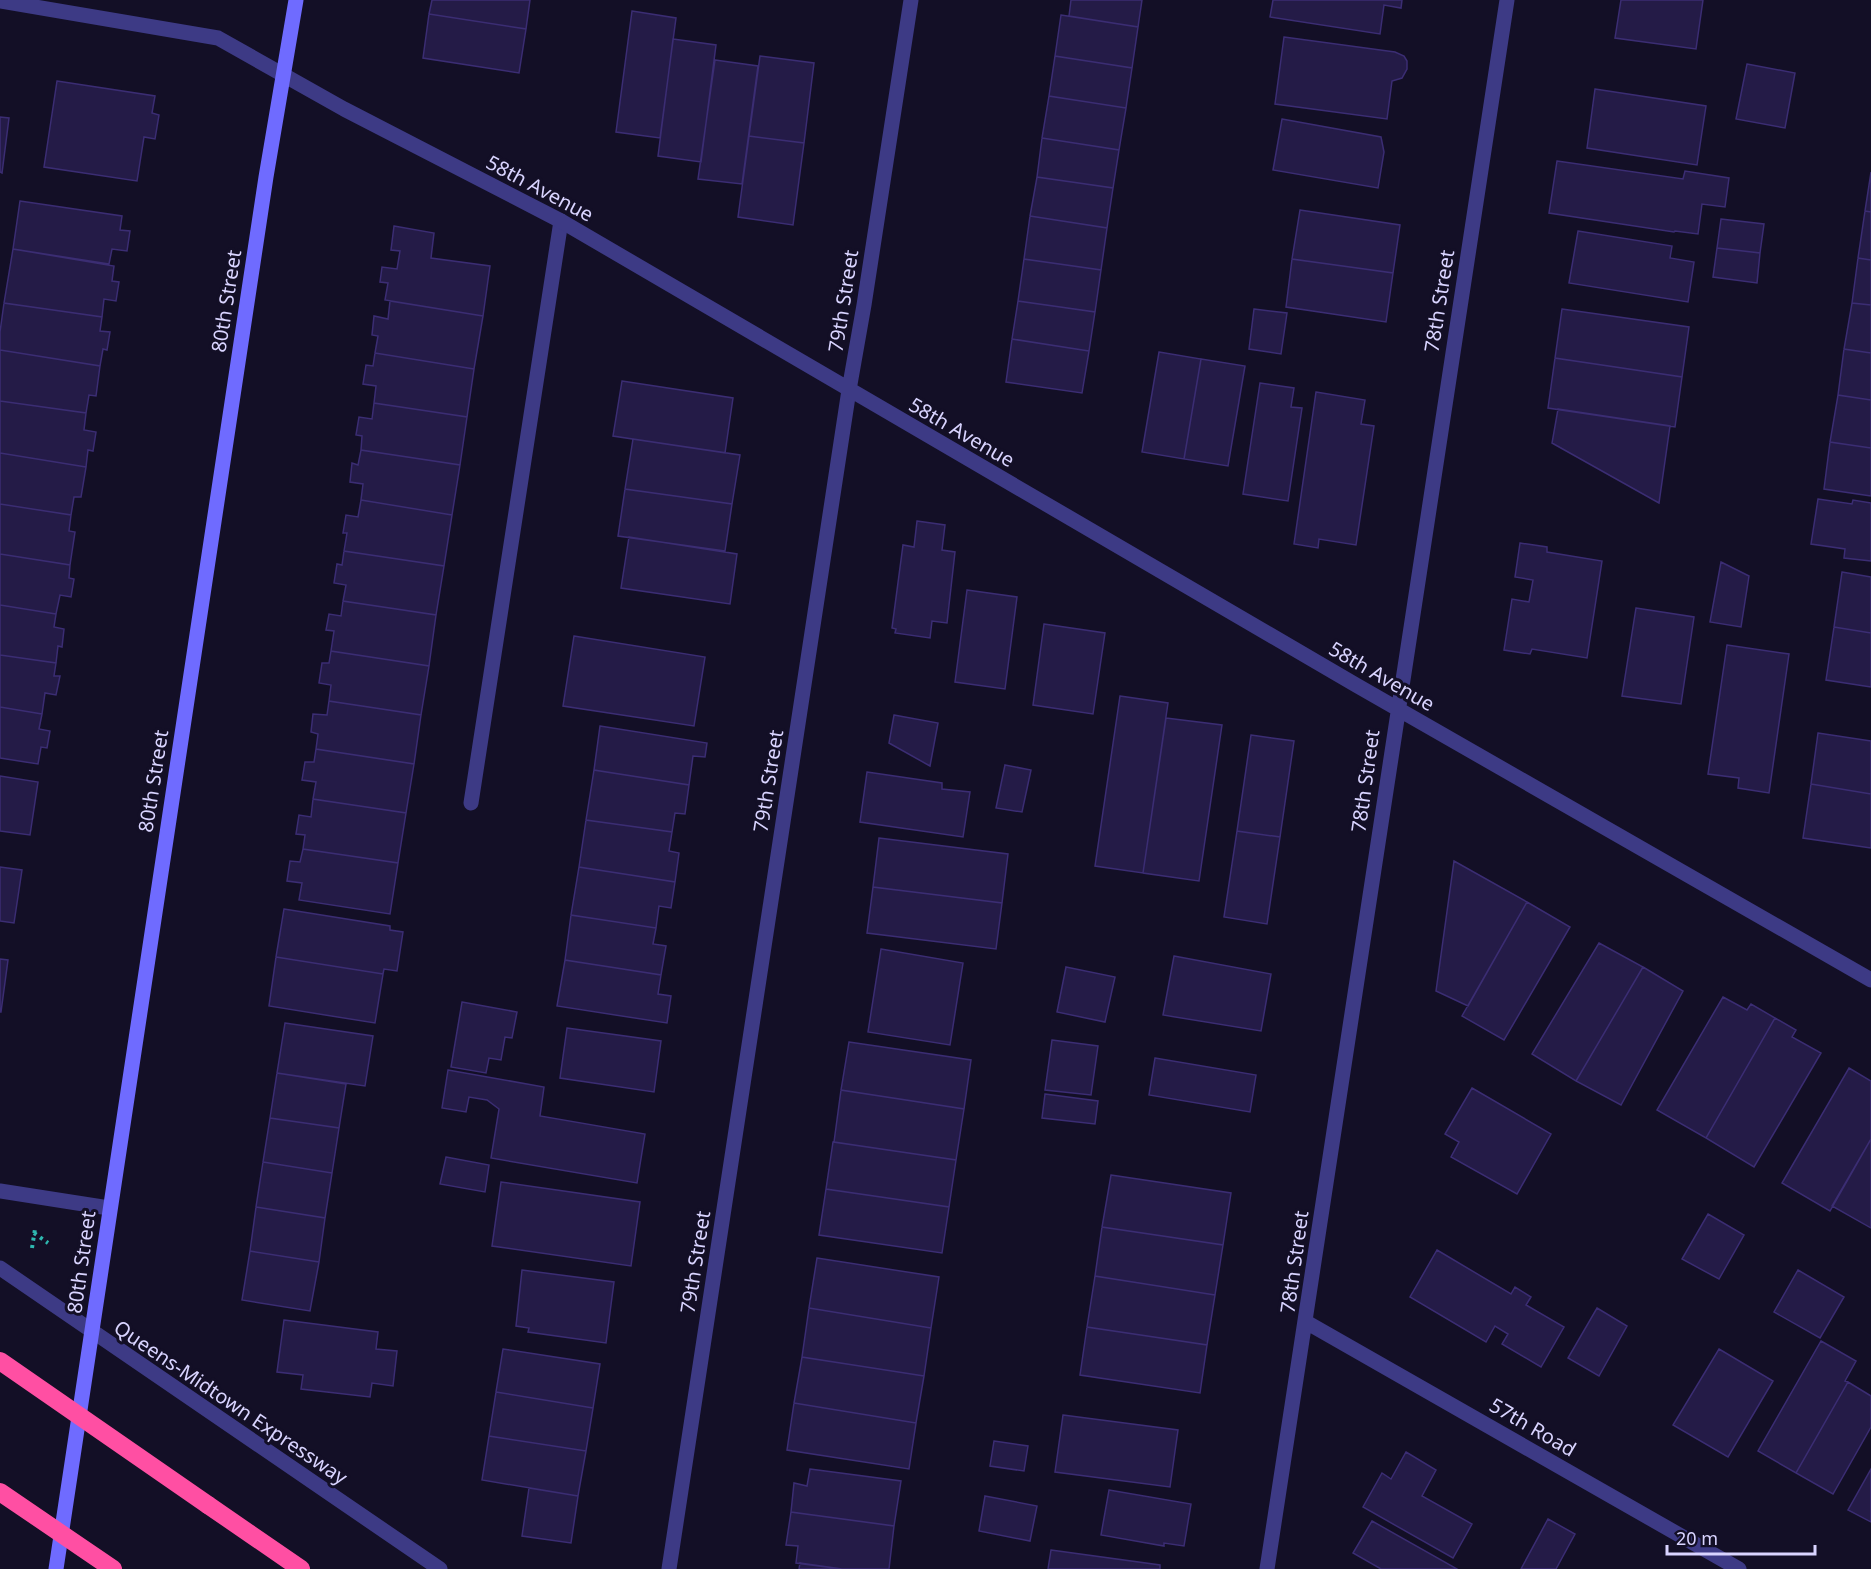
<svg xmlns="http://www.w3.org/2000/svg" width="1871" height="1569" viewBox="0 0 1871 1569" font-family="'Noto Sans',sans-serif">
	<style>
		.building { fill: #241b47; stroke: #3b2d73; stroke-width: 1.5 }
		.lines { fill: none; stroke-linecap: round; stroke-linejoin: round }
		.path { stroke: #2fb8b0; stroke-width: 4; stroke-dasharray: 3 4.5; stroke-linecap: butt }
		.lane { stroke: #3d3a85; stroke-width: 15 }
		.street { stroke: #3d3a85; stroke-width: 15 }
		.secondary { stroke: #6f6bff; stroke-width: 15 }
		.highway { stroke: #ff4fa3; stroke-width: 18 }
		.highway-bridge { stroke: #ff4fa3; stroke-width: 18 }
		.labels { text-anchor: middle; dominant-baseline: central; stroke-width: 6; stroke-linejoin: round; paint-order: stroke }
		.street-label { font-size: 20px; fill: #d9d4ff; stroke: #130f26 }
	</style>
	<rect width="100%" height="100%" fill="#130f26"/>
	<!-- building -->
	<path class="building" d="M432 0H530L526 29 429 14Z
		M1071 0H1142L1138 27 1069 16Z
		M1273 0H1402L1401 8 1384 5 1380 34 1270 17Z
		M1621 0H1703L1696 49 1615 38Z
		M632 11 676 18 660 138 616 132Z
		M429 14 526 29 519 73 423 58Z
		M1061 15 1138 27 1132 68 1055 56Z
		M1284 37 1395 52 1404 56 1407 61V69L1402 78 1392 81 1387 119 1275 104Z
		M673 39 716 45 701 162 658 156Z
		M760 56 814 63 804 143 749 136Z
		M1055 56 1132 68 1126 108 1049 96Z
		M715 60 758 66 742 184 698 179Z
		M1747 64 1795 73 1785 128 1736 119Z
		M57 81 155 96 152 113 159 115 155 139 144 137 137 181 44 167Z
		M1595 89 1706 106 1697 165 1587 148Z
		M1049 96 1126 108 1119 150 1042 138Z
		M0 117 9 118 2 173 0 172Z
		M1282 119 1381 137 1384 152 1378 188 1273 170Z
		M749 136 804 143 793 225 738 217Z
		M1042 138 1119 150 1113 188 1037 177Z
		M1557 161 1683 179 1685 171 1729 178 1725 207 1702 204 1698 234 1675 231 1674 232 1549 213Z
		M1871 172V212L1865 211Z
		M1037 177 1113 188 1107 228 1030 216Z
		M20 201 122 216 120 230 130 231 127 251 112 249 109 264 13 249Z
		M1300 210 1400 225 1393 273 1292 259Z
		M1865 211 1871 212V260L1858 258Z
		M1030 216 1107 228 1101 270 1024 259Z
		M1721 219 1764 224 1760 253 1717 248Z
		M394 226 434 233 431 258 490 266 483 316 385 300 388 283 380 282 382 267 397 269 400 251 391 250Z
		M1578 231 1672 246 1670 258 1694 262 1688 302 1569 283Z
		M1717 248 1760 253 1757 283 1713 277Z
		M13 249 114 266 112 281 119 282 116 301 104 299 102 317 4 303Z
		M1858 258 1871 260V305L1852 303Z
		M1024 259 1101 270 1095 312 1018 301Z
		M1292 259 1393 273 1386 322 1286 307Z
		M390 301 483 316 474 369 375 353 378 336 372 335 374 316 388 319Z
		M1018 301 1095 312 1089 351 1012 339Z
		M4 303 102 317 100 331 110 332 107 350 103 349 100 366 0 350V332Z
		M1852 303 1871 305V353L1844 349Z
		M1254 309 1287 313 1281 354 1249 349Z
		M1562 309 1689 327 1682 377 1555 358Z
		M1012 339 1089 351 1082 393 1006 382Z
		M1844 349 1871 353V400L1838 395Z
		M0 350 100 366 96 396 89 395 86 413 0 401Z
		M1159 352 1201 359 1184 459 1142 452Z
		M375 353 474 369 467 417 374 403 376 386 363 384 366 365 373 366Z
		M1555 358 1682 377 1675 427 1548 408Z
		M1201 359 1245 366 1228 466 1184 459Z
		M622 381 733 398 725 453 613 436Z
		M1260 383 1294 388 1291 407 1302 408 1288 501 1243 494Z
		M1316 392 1365 400 1361 424 1374 426 1356 545 1319 539 1318 548 1294 544Z
		M1838 395 1871 400V448L1830 442Z
		M0 401 86 413 84 430 96 432 93 451 88 450 86 467 0 453Z
		M374 403 467 417 460 465 361 450 362 436 356 435 359 417 372 419Z
		M1558 409 1670 426 1659 503 1552 443Z
		M633 439 740 455 732 504 625 489Z
		M1830 442 1871 448V496L1824 489Z
		M361 450 460 465 452 515 361 500 363 484 350 482 352 463 358 465Z
		M0 453 86 467 81 497H74L71 515 0 504Z
		M625 489 732 504 725 551 618 536Z
		M1818 499 1852 504 1853 500 1871 503V561L1844 558 1845 549 1811 544Z
		M361 500 452 515 444 566 344 551 347 533H343L346 515 358 517Z
		M0 504 71 515 69 531 75 532 70 565 0 554Z
		M917 521 945 525 942 550 955 552 947 623 932 621 930 638 895 633 896 629 892 628 903 545 914 547Z
		M629 537 737 554 730 604 621 588Z
		M1520 543 1547 547V552L1602 561 1587 658 1532 649 1530 654 1504 650 1512 599 1529 602 1533 580 1515 577Z
		M344 551 444 566 436 615 343 601 346 585 334 583 337 564 342 565Z
		M0 554 70 565 69 578 74 579 71 597 60 595 56 614 0 605Z
		M1721 562 1749 576 1741 627 1710 622Z
		M1842 572 1871 577V633L1834 627Z
		M967 590 1017 597 1005 689 955 682Z
		M343 601 436 615 429 666 331 651 334 631 326 630 329 614 341 616Z
		M0 605 56 614 54 627 64 629 62 647 58 646 56 663 0 655Z
		M1636 608 1694 617 1681 704 1622 696Z
		M1044 624 1105 633 1093 714 1033 705Z
		M1834 627 1871 633V687L1826 680Z
		M574 636 705 657 694 726 563 706Z
		M1727 645 1789 654 1769 793 1738 788 1739 778 1708 774Z
		M331 651 429 666 421 715 329 701 331 685 319 683 322 663H329Z
		M0 655 56 663 54 676H60L56 695 45 693 42 714 0 707Z
		M1120 696 1168 703 1143 873 1095 866Z
		M329 701 421 715 414 764 316 749 318 734 311 732 313 714 327 715Z
		M0 707 42 714 39 729 50 731 47 748 41 747 38 764 0 758Z
		M894 715 938 723 930 766 889 743Z
		M1166 718 1222 725 1199 881 1143 873Z
		M600 726 707 743 705 757 693 756 689 785 594 770Z
		M1818 733 1871 741V794L1811 784Z
		M1251 735 1294 741 1280 837 1237 831Z
		M316 749 414 764 406 813 313 799 316 782 302 780 305 762H314Z
		M1005 765 1031 770 1022 812 996 808Z
		M594 770 689 785 685 814 675 813 672 832 586 820Z
		M867 772 942 783V789L970 792 963 837 860 822Z
		M0 776 38 782 30 835 0 831Z
		M1811 784 1871 794V848L1803 838Z
		M313 799 406 813 398 863 303 849 305 835 296 834 299 815 311 817Z
		M586 820 672 832 669 851 679 853 675 882 579 867Z
		M1237 831 1280 837 1267 924 1224 917Z
		M879 838 1008 854 1002 903 873 887Z
		M303 849 398 863 390 914 299 900 302 883 287 881 290 861 300 862Z
		M1454 861 1527 902 1468 1006 1436 991Z
		M0 867 22 870 14 923 0 921Z
		M579 867 675 882 671 908 659 906 656 928 571 915Z
		M873 887 1002 903 996 949 867 933Z
		M1527 902 1570 927 1504 1040 1462 1016Z
		M284 909 390 926V930L403 932 397 971 384 969 383 974 276 957Z
		M571 915 656 928 653 944 666 946 661 975 565 960Z
		M1599 943 1643 967 1576 1081 1532 1054Z
		M881 949 963 963 950 1045 868 1032Z
		M1174 956 1271 974 1261 1031 1163 1015Z
		M276 957 383 974 375 1023 269 1006Z
		M0 959 8 960 1 1012H0Z
		M565 960 661 975 658 994 671 996 667 1023 557 1006Z
		M1066 967 1115 977 1105 1022 1057 1012Z
		M1643 967 1683 991 1621 1105 1576 1081Z
		M1723 997 1747 1010 1751 1004 1775 1018 1706 1138 1657 1110Z
		M462 1002 517 1012 512 1038 505 1037 501 1060 489 1058 486 1073 451 1067Z
		M1775 1018 1796 1030 1792 1037 1821 1053 1754 1167 1706 1138Z
		M285 1023 373 1036 365 1086 277 1073Z
		M567 1028 661 1041 654 1092 560 1078Z
		M1052 1040 1098 1046 1091 1095 1045 1090Z
		M849 1042 971 1060 964 1109 841 1090Z
		M1155 1058 1256 1075 1250 1112 1149 1095Z
		M1849 1068 1871 1081V1139L1830 1211 1782 1183Z
		M448 1070 544 1087 540 1116 645 1134 637 1183 491 1158 499 1109 487 1100 469 1097 466 1112 442 1108Z
		M277 1073 346 1084 339 1128 270 1118Z
		M1472 1088 1551 1134 1517 1194 1451 1157 1459 1142 1445 1134Z
		M841 1090 964 1109 956 1160 834 1142Z
		M1045 1094 1098 1101 1095 1124 1042 1118Z
		M270 1118 339 1128 332 1173 263 1162Z
		M1871 1139V1228L1832 1206Z
		M833 1142 956 1160 949 1207 826 1189Z
		M446 1157 489 1165 485 1192 440 1184Z
		M263 1162 332 1173 325 1218 256 1207Z
		M1111 1175 1231 1193 1223 1245 1102 1227Z
		M501 1182 640 1202 631 1266 492 1246Z
		M826 1189 949 1207 942 1253 819 1235Z
		M256 1207 325 1218 319 1262 250 1251Z
		M1708 1214 1744 1235 1719 1279 1682 1259Z
		M1102 1227 1223 1245 1215 1295 1095 1276Z
		M1437 1250 1511 1294 1515 1287 1531 1297 1526 1305 1564 1327 1541 1367 1502 1344 1508 1334 1495 1326 1486 1342 1410 1297Z
		M250 1251 319 1262 310 1311 242 1300Z
		M817 1258 939 1277 931 1328 809 1308Z
		M522 1270 614 1282 606 1343 528 1332 529 1328 516 1326Z
		M1798 1270 1844 1297 1820 1338 1774 1312Z
		M1095 1276 1215 1295 1207 1345 1087 1327Z
		M809 1308 931 1328 924 1376 802 1357Z
		M1597 1308 1627 1326 1599 1376 1568 1358Z
		M284 1320 378 1332 376 1349 397 1351 393 1386 372 1383 370 1397 301 1389 303 1375 277 1372Z
		M1087 1327 1207 1345 1200 1393 1080 1375Z
		M1821 1341 1856 1361 1845 1381 1848 1382 1796 1473 1758 1451Z
		M503 1349 600 1364 593 1408 496 1392Z
		M1719 1349 1773 1381 1728 1457 1673 1425Z
		M802 1357 924 1376 916 1423 794 1403Z
		M1848 1382 1871 1396V1427L1833 1494 1796 1473Z
		M496 1392 593 1408 586 1451 489 1436Z
		M794 1403 916 1423 909 1469 787 1450Z
		M1063 1415 1178 1430 1170 1487 1055 1472Z
		M489 1436 586 1451 578 1496 482 1480Z
		M994 1441 1028 1446 1024 1471 990 1466Z
		M1406 1452 1436 1470 1422 1496 1472 1524 1453 1558 1363 1507 1382 1473 1391 1479Z
		M810 1469 901 1481 894 1526 791 1512 794 1483 807 1486Z
		M1871 1469V1522L1848 1510Z
		M529 1488 578 1496 571 1543 522 1536Z
		M1109 1490 1191 1504 1184 1546 1164 1543V1546L1101 1535Z
		M985 1496 1037 1506 1030 1541 979 1531Z
		M791 1512 894 1526 889 1569H842L796 1563 798 1546 786 1545Z
		M1548 1519 1575 1534 1556 1569H1521Z
		M1372 1521 1457 1569H1381L1353 1553Z
		M1051 1550 1160 1565V1569H1048Z
		M800 1563 842 1569H799Z"/>
	<g class="lines">
		<!-- path -->
		<path class="path" d="M34 1233 48 1243
			M32 1248 35 1229"/>
		<!-- lane -->
		<path class="lane" d="M471 803 561 221"/>
		<!-- street -->
		<path class="street" d="M0 1 218 38 344 109 561 221 1356 685 1871 980
			M0 1191 109 1208
			M0 1268 440 1569
			M1306 1322 1739 1569
			M669 1569 849 390 864 305 911 0
			M1267 1569 1507 0"/>
		<!-- secondary -->
		<path class="secondary" d="M56 1569 266 177 296 0"/>
		<!-- highway -->
		<path class="highway" d="M208 1505 301 1569"/>
		<!-- highway-bridge -->
		<path class="highway-bridge" d="M0 1361 208 1505
			M0 1492 113 1569"/>
	</g>
	<g class="labels">
		<!-- street labels -->
		<g class="street-label">
			<text transform="translate(540 188) rotate(28)">58th Avenue</text>
			<text transform="translate(226 301) rotate(-81)">80th Street</text>
			<text transform="translate(843 301) rotate(-81)">79th Street</text>
			<text transform="translate(1439 301) rotate(-81)">78th Street</text>
			<text transform="translate(962 432) rotate(30)">58th Avenue</text>
			<text transform="translate(1382 676) rotate(30)">58th Avenue</text>
			<text transform="translate(153 781) rotate(-81)">80th Street</text>
			<text transform="translate(768 781) rotate(-81)">79th Street</text>
			<text transform="translate(1365 781) rotate(-82)">78th Street</text>
			<text transform="translate(81 1262) rotate(-82)">80th Street</text>
			<text transform="translate(695 1262) rotate(-81)">79th Street</text>
			<text transform="translate(1294 1262) rotate(-82)">78th Street</text>
			<text transform="translate(231 1402) rotate(34)">Queens-Midtown Expressway</text>
			<text transform="translate(1533 1427) rotate(30)">57th Road</text>
		</g>
	</g>
	<!-- scale -->
	<path d="M1667 1545v9h148v-9" fill="none" stroke="#d9d4ff" stroke-width="3"/>
	<text x="1676" y="1545" font-size="18" fill="#d9d4ff" stroke="#130f26" stroke-width="4.5" paint-order="stroke">20 m</text>
</svg>
